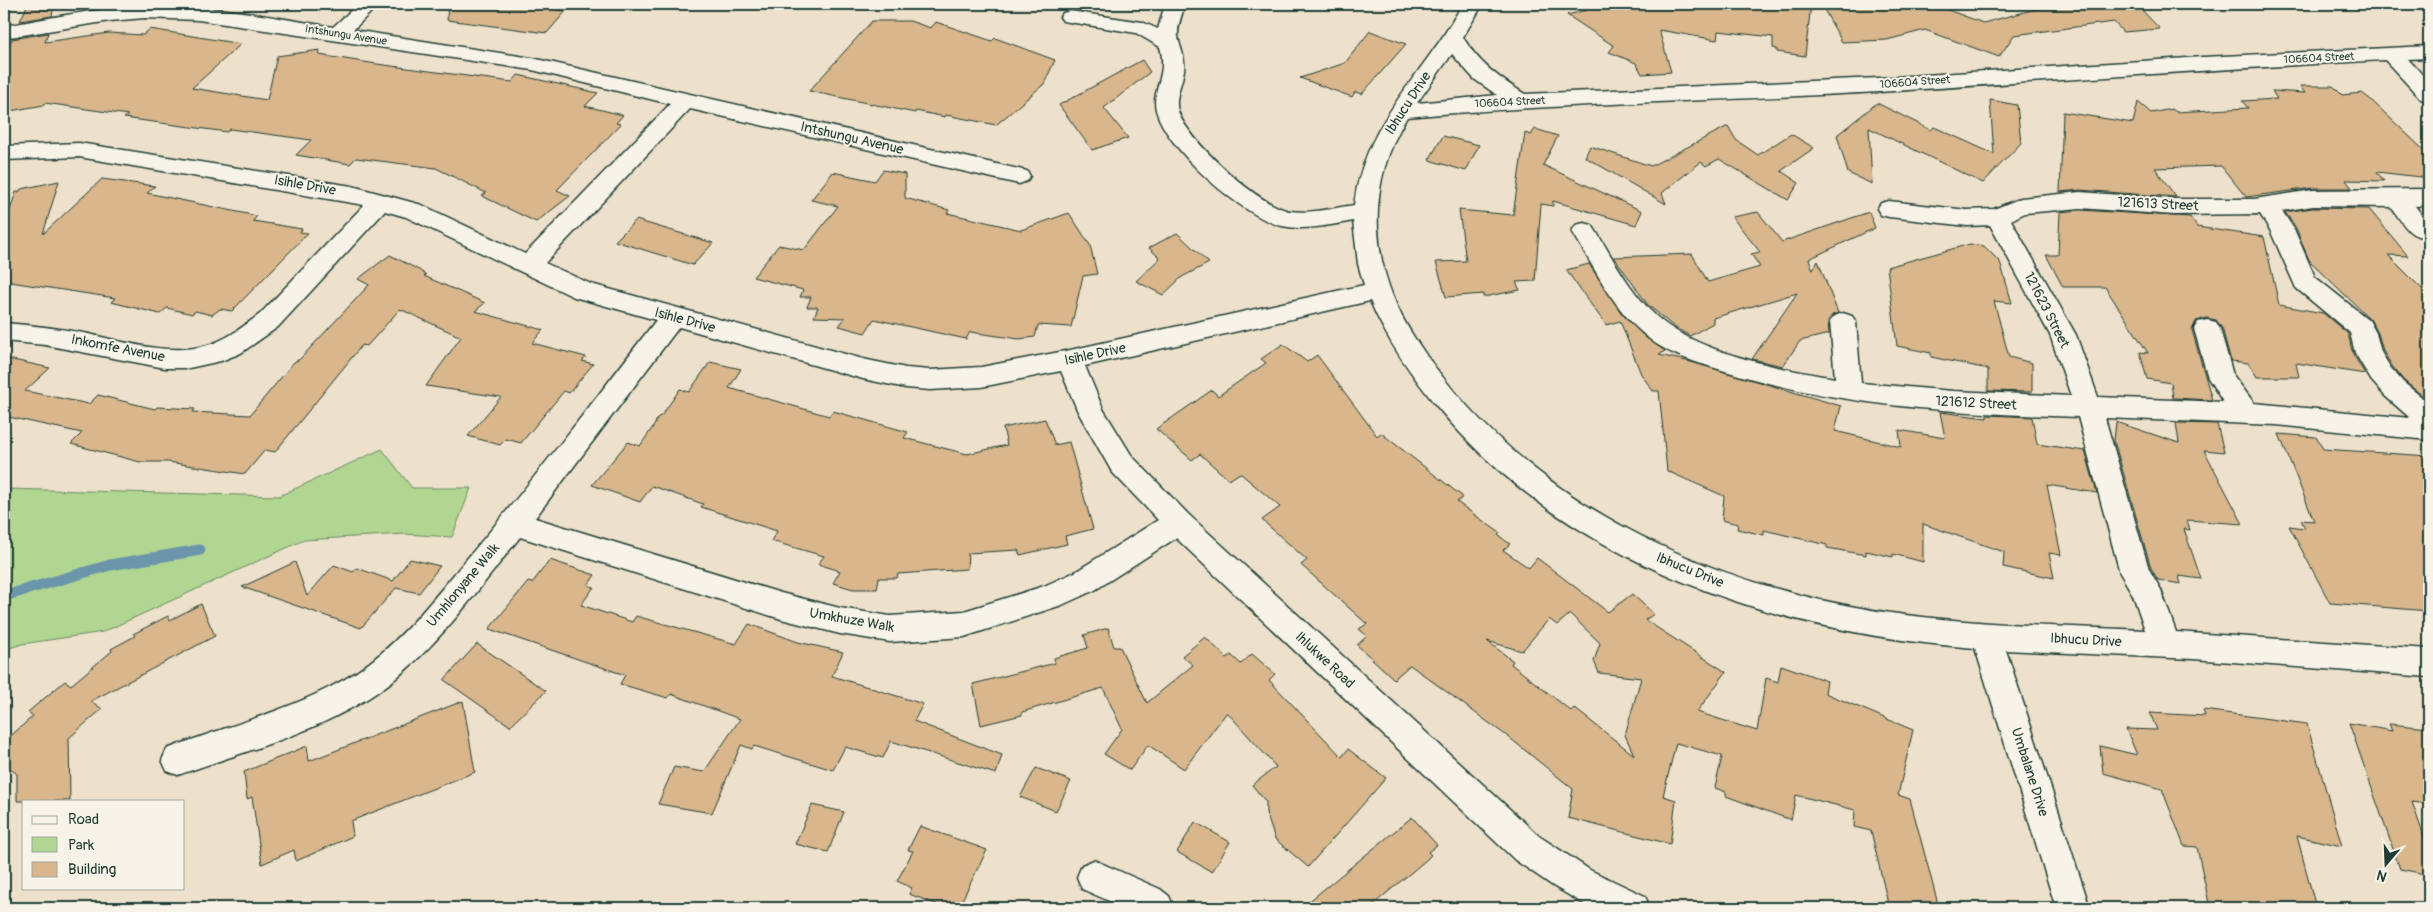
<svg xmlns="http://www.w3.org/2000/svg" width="2433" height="912" viewBox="0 0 2433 912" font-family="Pangolin,sans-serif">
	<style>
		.green { fill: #b0d691; stroke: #688a62 }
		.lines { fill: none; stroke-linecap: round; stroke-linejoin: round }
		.stream { stroke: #6a95aa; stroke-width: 11 }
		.building { fill: #d9b68b; stroke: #1f3d34; fill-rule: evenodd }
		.street-casing { stroke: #1f3d34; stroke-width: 3 }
		.street { fill: #f7f3e8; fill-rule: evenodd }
		.labels { text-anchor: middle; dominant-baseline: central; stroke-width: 4; stroke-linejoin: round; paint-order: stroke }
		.far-street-label { font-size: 11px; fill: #1f3d34; stroke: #f7f3e8 }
		.street-label { font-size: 14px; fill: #1f3d34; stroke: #f7f3e8 }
	</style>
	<rect width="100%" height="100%" fill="#eee1cc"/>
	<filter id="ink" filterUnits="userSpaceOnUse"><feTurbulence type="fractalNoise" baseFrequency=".02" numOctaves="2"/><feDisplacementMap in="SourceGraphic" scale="10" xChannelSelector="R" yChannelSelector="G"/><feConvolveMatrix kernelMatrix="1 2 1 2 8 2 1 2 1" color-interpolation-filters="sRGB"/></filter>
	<g filter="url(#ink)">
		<!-- green -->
		<path class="green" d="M382 449 412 488H471L452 537 405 534 304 540 103 632 22 644 4 650V487L7 489 279 496Z"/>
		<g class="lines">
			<!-- stream -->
			<path class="stream" d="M4 596 110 565 200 550"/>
		</g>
		<!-- building -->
		<path class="building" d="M28 4H54L52 16 20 21Z
			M448 4H510L566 11 547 33 447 20Z
			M1588 4H1811L1805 56 1777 52V49L1773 48V37L1718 31 1717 40 1659 30 1671 72 1642 74 1636 63 1609 52 1614 46 1567 15 1587 10Z
			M1821 4H1932L1983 23 2055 4H2136L2160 29 2123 32 2114 22 2014 35 1999 57 1925 30 1887 40 1842 42Z
			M872 21H910L931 28 936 22 992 41 995 38 1055 60 1044 84 996 125 946 115 945 117 916 111 915 113 809 91Z
			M150 29 241 44 192 88 267 100 277 56 320 50 319 55 377 64 512 82 518 75 598 93 585 106 623 115 616 123 621 124 557 190 570 196 536 222 482 196 486 193 436 168 356 158 350 164 296 155 311 140 230 129 227 132 124 118 128 115 45 103 44 105 4 112V55L12 39 48 33 45 42 109 33 143 35Z
			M1370 31 1406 44 1362 94 1355 92 1352 97 1300 78 1345 63Z
			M1142 60 1150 72 1104 108 1128 138 1092 150 1059 105Z
			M2300 86H2333L2342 95 2362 93 2370 99 2429 155V178L2377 172 2384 181 2346 180 2352 188H2313L2246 197 2221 166 2155 168 2176 197 2080 190 2060 192 2063 112 2133 123 2138 102 2151 113 2172 109 2176 112 2248 108 2242 101 2277 99 2272 91 2305 93Z
			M1990 100 2017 105 2021 143 1983 183 1869 128 1872 184 1848 173 1837 135 1877 103 1931 130 1934 127 1994 154Z
			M1728 126 1736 140 1758 155 1791 134 1814 148 1781 171 1799 183 1788 200 1719 159 1706 166 1701 162 1662 193 1666 204 1585 157 1590 146 1651 166Z
			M1535 129 1558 136 1543 165 1642 211 1636 225 1553 201V206L1541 204 1535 281 1516 282 1520 290 1483 297V294L1446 297 1436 262 1466 261 1459 210 1513 215 1525 133 1531 135Z
			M1443 136 1479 145 1466 171 1429 160Z
			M883 170 905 174V198L949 210 947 213 1021 230 1069 213 1090 245 1097 274 1083 276 1071 327 1038 325 1035 337 1019 339 970 332 966 339 874 319 865 333 839 326 845 318 814 317 818 307H807L811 297H800L803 290 753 277 779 245 804 250 838 206 811 200 833 172 875 181Z
			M102 179 155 186 147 193 257 216 253 221 302 229 300 232 308 233 232 311 220 309 212 315 195 311 192 314 167 308 160 314 111 302 115 298 4 281V228L16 192H19L21 189 59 181 43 234Z
			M2313 208 2369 209 2408 256 2388 255 2429 296V401L2404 381 2392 366 2383 351 2378 333 2370 319 2309 260 2296 228 2285 212Z
			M2080 210 2190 217 2197 227 2264 237 2279 305 2323 313 2348 334 2353 354 2365 374 2296 363 2299 377H2257L2248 363 2231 361 2222 328 2216 320 2207 318 2196 321 2192 330 2212 400 2173 398 2171 383 2147 379 2140 352 2148 353 2105 287H2063L2046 255H2058L2060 212Z
			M1758 212 1782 242 1869 212 1875 228 1809 259 1813 270 1818 261 1838 313 1832 315 1828 321 1829 334 1800 341 1783 366 1752 359 1797 293 1713 318V323L1690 336 1674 327 1648 305 1614 257 1692 254 1708 282 1760 267 1751 254 1760 252 1732 217Z
			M636 220 713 243 693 265 615 241Z
			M1177 233 1209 263 1182 277 1163 295 1136 281 1160 258 1149 248Z
			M1970 244 1984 246 2000 262 2012 303 1994 301 2009 357 2032 363V392L1988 391V369L1931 357V353L1897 346 1887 267Z
			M390 255 419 270 426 275 424 276 485 303 475 311 543 330 532 343 586 357 582 361 593 364 569 393 564 391 521 443 506 439 500 445 468 436 501 397 426 386 461 337 400 309 367 346 362 345 275 452 265 450 245 474 168 462H140L71 444 82 433 4 416V358L50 368 25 391 89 404 98 395 155 409 157 407 195 409 193 412 250 415 294 362 300 359 369 285 358 279Z
			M1589 264 1622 314 1645 337 1665 351 1659 355 1691 362 1841 406 1835 431 1901 447 1899 430 1945 438 1940 412 1987 418V415L2032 417 2037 444 2085 451 2097 493 2047 485 2061 555 2049 553 2054 578 2003 567 2004 552 1923 524V562L1893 554V557L1866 551V555L1827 548V545L1764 530V535L1737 529 1738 524 1722 520 1724 496 1667 471 1659 391H1653L1641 374 1620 321 1606 325 1566 270Z
			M1283 344 1307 362 1317 355 1377 436 1381 433 1463 497 1457 502 1500 533 1498 535 1510 544 1503 550 1529 568 1537 558 1608 612 1632 594 1654 614 1645 620 1726 672 1697 712 1757 731 1766 678 1778 682 1781 665 1827 681 1825 693 1913 730 1898 795 1910 799 1939 908H1889L1871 831 1854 827 1855 810 1796 795 1791 820 1726 796V792L1715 788 1722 756 1676 743 1663 796 1676 800 1670 844 1568 818 1573 789 1511 739 1410 665 1394 679 1357 645 1367 636 1359 629 1367 624 1301 565 1307 560 1262 520 1280 507 1240 473 1229 480 1200 454 1192 460 1156 429 1212 390 1218 396 1266 363 1261 359ZM1570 614 1600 643 1594 661 1599 673 1641 678 1625 735 1634 755 1574 708 1571 711 1511 664 1513 661 1487 641 1522 651 1549 619 1557 625Z
			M710 362 741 369 729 388 829 416 833 411 908 432 904 438 967 454 1007 445 1003 428 1045 419 1055 445 1069 442 1093 529 1065 536 1067 544 1020 555 1018 550 968 553 967 569 898 574 897 578H879L877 589H853L833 583 840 571 818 564 824 556 771 541 777 531 701 507 703 504 652 486 640 502 592 485 628 442 640 446 655 424 657 418 662 415 680 389 689 392Z
			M2116 422 2179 443 2176 423 2217 424 2224 452 2204 450 2243 524 2187 520 2190 530 2184 529 2201 579 2179 576 2181 584 2158 580 2151 568 2114 441Z
			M2279 434 2316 437 2323 449 2429 456V611L2330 603 2289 526 2305 528 2301 520 2314 521Z
			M410 559 440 566 419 593 396 588 361 628 242 587 295 562 307 596 334 565 353 572 357 568 393 581Z
			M550 560 595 575 588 585 594 587 581 605 632 622 636 616 736 644 749 624 798 642 843 652 832 676 923 704 914 721 1002 755 996 774 891 741 883 758 845 747 833 770 754 746 752 749 741 745 712 813 658 804 674 767 704 772 740 719 671 694 668 698 620 684 625 675 489 629 528 582 532 583Z
			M201 604 215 636 91 701 102 709 69 738 70 801H17V774L4 764V742L33 716 28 712 65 681 71 685 112 651 111 649 135 636 133 634 168 616 170 620Z
			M1108 628 1114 647H1120L1147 703 1193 665 1182 656 1205 637 1227 658 1231 655 1241 664 1252 654 1275 674 1269 680 1342 757 1348 749 1386 778 1308 867 1275 839 1266 813V802L1252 785 1276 767 1227 712 1184 769 1148 745 1130 770 1104 754 1122 729 1103 688 1022 712V715L981 725 973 684 1055 663 1054 658 1088 648 1084 635Z
			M477 644 546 691 510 726 444 680Z
			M463 701 475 772 351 821 353 836 296 861 294 850 262 864 252 797 247 799 244 772 307 746 309 761Z
			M2203 710 2307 724 2342 846 2297 836 2316 908H2210L2197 847 2184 846 2162 789 2103 773 2100 746 2137 755 2126 729 2157 730 2150 713 2205 716Z
			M2349 723 2392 731 2389 724 2429 728V804L2412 802 2429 851V875L2400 869Z
			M1036 768 1071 781 1056 811 1020 797Z
			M812 805 844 812 828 852 795 844Z
			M1412 817 1437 845 1428 852 1431 855 1426 860 1369 908H1301Z
			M1195 822 1230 842 1212 872 1177 852Z
			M920 826 987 850 958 908H946L909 894 912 888 897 881 913 851 908 850Z"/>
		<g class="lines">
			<!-- street casing -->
			<g class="street-casing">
				<path id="street" d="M358 4H379L353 30 532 58 1027 171 1030 176 1027 181 1019 184 690 109 545 263 591 284 863 359 906 368 930 370 981 367 1070 350 1364 285 1358 264 1353 221C1330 225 1305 231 1282 226 1243 217 1166 149 1156 110 1151 90 1168 75 1160 47L1136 33 1063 21 1060 17 1063 13 1070 11 1142 22 1158 29 1165 4H1185C1182 15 1177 26 1178 37 1180 48 1186 58 1184 70 1182 84 1174 98 1178 111 1187 140 1260 207 1290 211 1311 214 1333 208 1354 205 1362 140 1398 100 1434 49 1445 35 1453 19 1463 4H1483L1463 37C1478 63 1500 79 1525 94L1878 78 2203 57 2429 46V58L2408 59 2429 82V101L2421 99 2385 60C2217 69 2048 81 1879 92 1722 101 1564 103 1407 117 1364 187 1370 269 1414 337 1519 500 1705 586 1891 613 1975 625 2060 626 2145 630L2133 595 2120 573 2078 417C1956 413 1842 407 1725 371 1699 363 1667 355 1646 336 1613 309 1594 267 1572 231L1576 225 1584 223 1592 225C1612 256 1629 291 1656 316 1694 352 1784 370 1835 378L1830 322 1834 316 1843 313 1852 316 1856 322 1861 383 1953 391 2071 396 2050 335 1990 225 1967 226 1889 217 1881 215 1877 209 1881 203 1889 201 1967 210 1994 209 2021 198 2080 192 2174 199H2254L2313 190 2429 189V205L2415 206 2429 224V236C2410 241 2402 221 2391 207L2313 206 2282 211 2294 229 2315 277 2369 320 2376 333 2381 352 2390 367 2403 382 2429 403V440L2276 425 2105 418 2149 569 2161 590 2176 632 2429 649V677L2193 659 2006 650 2090 908H2056L1975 648C1778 633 1569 565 1439 409 1412 376 1387 341 1370 301L1085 366 1103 409 1132 456 1188 514 1539 836 1590 870 1645 896 1650 908H1591L1553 886 1515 860 1176 538 1095 590 1062 605 964 637 890 642 840 634 781 619 520 537C482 585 442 641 395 679 333 729 251 749 178 775L167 771 162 760 167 749C231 724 300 709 358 671 401 642 433 599 466 560 532 482 594 401 656 320L574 297 406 217 385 211 278 327 241 353 221 361 189 368H165L45 345 4 341V323C31 325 57 328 84 333 122 341 169 357 208 345 228 339 244 326 260 314L364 205 79 157 4 160V146L79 143 352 186 422 205 525 254 670 104 532 70 198 20 145 18 110 21 4 38V26C50 18 97 8 144 6 206 3 271 17 333 27ZM1452 54 1474 79 1497 95 1417 103ZM2080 208 2174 215 2260 214 2270 230 2296 288 2350 333 2355 353 2371 380 2385 396 2410 418 2254 403 2233 375 2220 329 2216 322 2207 320 2198 322 2194 329 2208 378 2223 402 2098 397 2076 335 2011 220 2025 213ZM679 327 863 379 906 388 930 390 981 387 1061 371 1078 412 1112 472 1158 520 1075 572 1044 586 964 611 890 616 840 608 781 593 535 518Z
					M1094 860 1160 889 1169 896 1174 908H1125L1082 889 1077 877 1082 865Z"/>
			</g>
			<!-- street -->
			<use href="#street" class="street"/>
		</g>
	</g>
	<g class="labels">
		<!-- far-street labels -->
		<g class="far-street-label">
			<text transform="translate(346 35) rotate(9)">Intshungu Avenue</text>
			<text transform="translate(2319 58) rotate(-3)">106604 Street</text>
			<text transform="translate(1915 82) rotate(-4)">106604 Street</text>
			<text transform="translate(1510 102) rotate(-3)">106604 Street</text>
		</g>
		<!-- street labels -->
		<g class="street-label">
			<text transform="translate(1408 103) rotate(-57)">Ibhucu Drive</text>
			<text transform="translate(852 138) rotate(13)">Intshungu Avenue</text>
			<text transform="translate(305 185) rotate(10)">Isihle Drive</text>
			<text transform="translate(2158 204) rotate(3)">121613 Street</text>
			<text transform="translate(2047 310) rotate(63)">121623 Street</text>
			<text transform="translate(685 320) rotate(15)">Isihle Drive</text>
			<text transform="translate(118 348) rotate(11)">Inkomfe Avenue</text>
			<text transform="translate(1095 354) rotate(-12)">Isihle Drive</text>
			<text transform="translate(1976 403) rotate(3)">121612 Street</text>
			<text transform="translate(1690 570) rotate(22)">Ibhucu Drive</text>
			<text transform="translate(463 585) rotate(-50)">Umhlonyane Walk</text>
			<text transform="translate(852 620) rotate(10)">Umkhuze Walk</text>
			<text transform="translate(2086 640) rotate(3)">Ibhucu Drive</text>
			<text transform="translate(1325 660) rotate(43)">Ihlukwe Road</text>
			<text transform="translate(2030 772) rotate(72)">Umbalane Drive</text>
		</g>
	</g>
	<!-- margin -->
	<rect width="2433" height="912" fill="none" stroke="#f7f3e8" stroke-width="20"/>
	<rect x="10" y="10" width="2413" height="892" fill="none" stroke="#1f3d34" stroke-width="2" filter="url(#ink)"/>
	<!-- legend -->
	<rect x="22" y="800" width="162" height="90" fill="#f7f3e8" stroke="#a1aaa0"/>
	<rect x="32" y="816" width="25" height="8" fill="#f7f3e8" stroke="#a1aaa0"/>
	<text x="68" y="824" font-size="15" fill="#1f3d34">Road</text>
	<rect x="32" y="837" width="25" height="15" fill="#b0d691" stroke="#a1aaa0"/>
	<text x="68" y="850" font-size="15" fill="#1f3d34">Park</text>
	<rect x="32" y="862" width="25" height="15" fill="#d9b68b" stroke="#a1aaa0"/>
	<text x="68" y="874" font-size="15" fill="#1f3d34">Building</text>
	<!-- north arrow -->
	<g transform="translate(2386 864) rotate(199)" stroke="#f7f3e8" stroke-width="4" paint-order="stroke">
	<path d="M0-4L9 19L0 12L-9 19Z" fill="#1f3d34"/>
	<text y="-8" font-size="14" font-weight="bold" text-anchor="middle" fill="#1f3d34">N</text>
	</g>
</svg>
